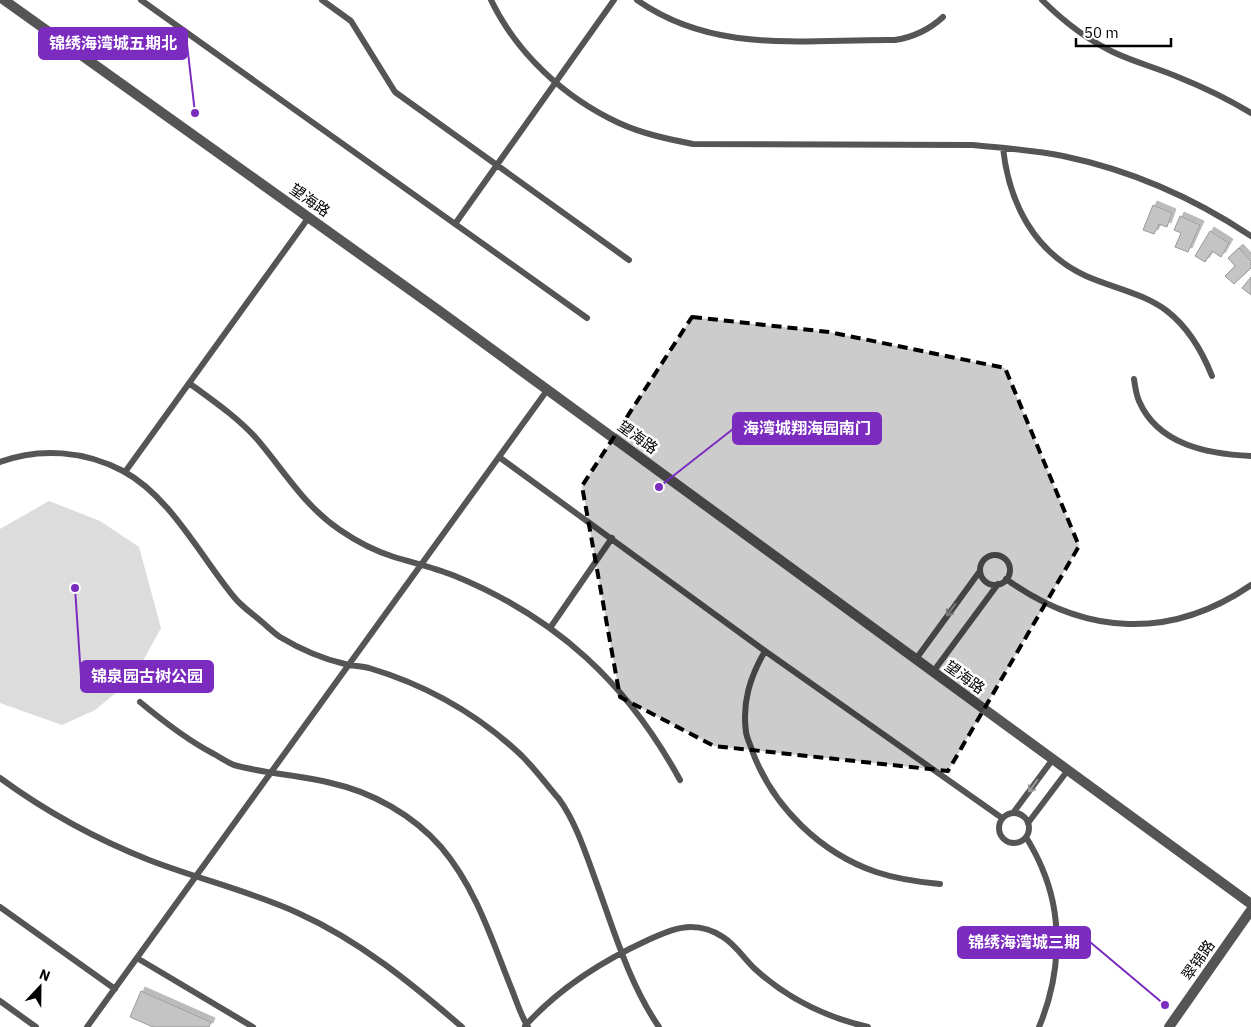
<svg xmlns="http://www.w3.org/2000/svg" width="1251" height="1027" viewBox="0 0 1251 1027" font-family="'IBM Plex Sans','Noto Sans SC',sans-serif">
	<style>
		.green { fill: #dcdcdc }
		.building { fill: #c4c4c4; stroke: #999; filter: url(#shadow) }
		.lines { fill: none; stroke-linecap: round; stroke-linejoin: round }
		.service { stroke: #555; stroke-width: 6 }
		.tertiary { stroke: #555; stroke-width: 10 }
		.oneway { stroke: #999 }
		.marked { fill: #000; fill-opacity: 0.2; stroke: #000; stroke-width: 4; stroke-dasharray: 10 6; stroke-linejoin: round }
		.labels { text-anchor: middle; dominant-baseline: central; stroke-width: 5; stroke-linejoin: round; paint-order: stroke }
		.street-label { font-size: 15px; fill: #000; stroke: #fff }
		.leader { fill: none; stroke: #7b2cbf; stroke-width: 2 }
		.callout-dot { fill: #7b2cbf; stroke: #fff; stroke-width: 2 }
		.callout { fill: #7b2cbf; stroke: #7b2cbf; stroke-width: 2 }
		.callout-label { font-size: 16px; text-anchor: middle; font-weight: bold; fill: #fff }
	</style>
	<defs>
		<filter id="shadow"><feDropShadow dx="4" dy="-4" stdDeviation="0" flood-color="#0004"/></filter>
	</defs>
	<rect width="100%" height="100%" fill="#fff"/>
	<!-- green -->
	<path class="green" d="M49 501 100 521 139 547 161 628 133 679 95 710 62 725 0 703V529Z"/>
	<!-- building -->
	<path class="building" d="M1153 205 1172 213 1167 227 1159 224 1154 234 1143 230Z
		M1180 216 1200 225 1188 252 1175 247 1181 233 1174 230Z
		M1210 231 1229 243 1221 257 1212 251 1205 262 1195 256Z
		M1239 248 1251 261V268L1234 284 1225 276 1235 266 1228 258Z
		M1251 277V295L1242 288Z
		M141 991 211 1022 209 1027H153L130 1017Z"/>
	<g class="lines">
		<!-- service -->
		<path class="service" d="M141 0 587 318
			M322 0 351 21 395 92 629 260
			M491 0C517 54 565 98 619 123 643 134 668 139 693 144L972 145C1002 148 1033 150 1063 156 1130 170 1194 198 1251 236
			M637 0C715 55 805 39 895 40 914 37 929 30 943 17
			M1042 0C1063 21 1086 39 1113 52 1134 62 1157 68 1178 77 1203 87 1228 99 1251 113
			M1003 148C1009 203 1034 252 1086 276 1113 288 1143 293 1167 311 1189 328 1202 351 1212 376
			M455 224 614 0
			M1134 379C1135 386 1136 394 1139 401 1158 445 1208 454 1251 456
			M189 383C212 400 236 416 256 438 283 469 304 506 340 530 356 541 375 551 394 557 414 563 435 568 455 576 557 618 627 683 680 780
			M499 457 765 651 1002 818
			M0 462C40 447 85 451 123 471 170 496 201 557 234 597 242 607 253 614 262 622 268 627 274 633 280 637 300 649 323 659 345 664 353 666 361 666 369 668 426 685 479 715 522 756 535 769 547 785 559 799 575 821 585 851 594 876 613 927 628 982 659 1027
			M125 472 309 217
			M980 570a15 15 0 1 1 30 0a15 15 0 1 1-30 0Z
			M1006 579C1085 636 1171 640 1251 585
			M550 628 612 538
			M765 651C750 677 742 702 746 732 747 739 751 746 753 753 774 808 821 853 876 872 897 879 918 882 940 884
			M916 659 980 571
			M933 672 998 584
			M140 702C164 722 187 740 214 754 221 758 227 762 234 765 266 774 299 775 331 783 372 792 413 815 441 847 475 887 491 937 510 985 516 999 520 1014 528 1027
			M0 778C45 811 96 839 149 860 198 879 250 891 298 913 360 941 411 983 462 1027
			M1013 813 1053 759
			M999 828a15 15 0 1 1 30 0a15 15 0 1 1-30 0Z
			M1028 823 1068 770
			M1026 837C1032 847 1038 858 1042 868 1064 919 1060 977 1039 1027
			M0 907 115 989
			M137 958 253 1027
			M0 1001 36 1027
			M525 1026C559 988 602 961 648 940 662 934 676 927 691 927 702 927 714 931 723 937 736 945 744 959 755 969 788 999 825 1017 868 1027
			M87 1027 548 389"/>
		<!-- tertiary -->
		<path class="tertiary" d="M4 0 441 312 1251 904
			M1169 1027 1251 910"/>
	</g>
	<!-- one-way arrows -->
	<defs><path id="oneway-shaft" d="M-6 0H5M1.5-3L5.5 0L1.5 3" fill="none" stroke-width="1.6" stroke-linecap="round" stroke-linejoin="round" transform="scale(1.25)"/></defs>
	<g class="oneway">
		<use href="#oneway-shaft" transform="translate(951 610) rotate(126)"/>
		<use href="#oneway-shaft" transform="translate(1033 786) rotate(126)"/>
	</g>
	<!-- marked area -->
	<path class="marked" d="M692 317 829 332 1005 368 1079 546 948 771 714 746 620 697 582 486Z"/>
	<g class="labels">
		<!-- street labels -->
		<g class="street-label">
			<text transform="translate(310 200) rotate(35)">望海路</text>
			<text transform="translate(638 437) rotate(36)">望海路</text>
			<text transform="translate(965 677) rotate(36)">望海路</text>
			<text transform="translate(1198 960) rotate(-55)">翠锦路</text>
		</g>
	</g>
	<!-- callouts -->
	<path class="leader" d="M195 113L187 44M659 487L733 429M75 588L81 677M1165 1005L1090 942"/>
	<g class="callout-dot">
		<circle cx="195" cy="113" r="5"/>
		<circle cx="659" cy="487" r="5"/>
		<circle cx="75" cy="588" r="5"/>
		<circle cx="1165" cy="1005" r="5"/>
	</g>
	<g class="callout">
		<rect x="39" y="28" width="148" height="31" rx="5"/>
		<rect x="733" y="413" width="148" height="31" rx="5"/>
		<rect x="81" y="661" width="132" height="31" rx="5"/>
		<rect x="958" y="927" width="132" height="31" rx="5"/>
	</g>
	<g class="callout-label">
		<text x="113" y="49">锦绣海湾城五期北</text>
		<text x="807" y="434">海湾城翔海园南门</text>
		<text x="147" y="682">锦泉园古树公园</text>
		<text x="1024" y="948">锦绣海湾城三期</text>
	</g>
	<!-- north arrow -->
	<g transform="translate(40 987) rotate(22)" stroke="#ffffff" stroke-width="4" paint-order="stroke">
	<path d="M0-4L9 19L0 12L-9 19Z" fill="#000000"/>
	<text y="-8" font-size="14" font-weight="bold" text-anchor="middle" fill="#000000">N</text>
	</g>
	<!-- scale -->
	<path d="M1076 38v8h95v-8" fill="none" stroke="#000000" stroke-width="2.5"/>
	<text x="1084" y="38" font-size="15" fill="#000000" stroke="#ffffff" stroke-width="4" paint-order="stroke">50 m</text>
</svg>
